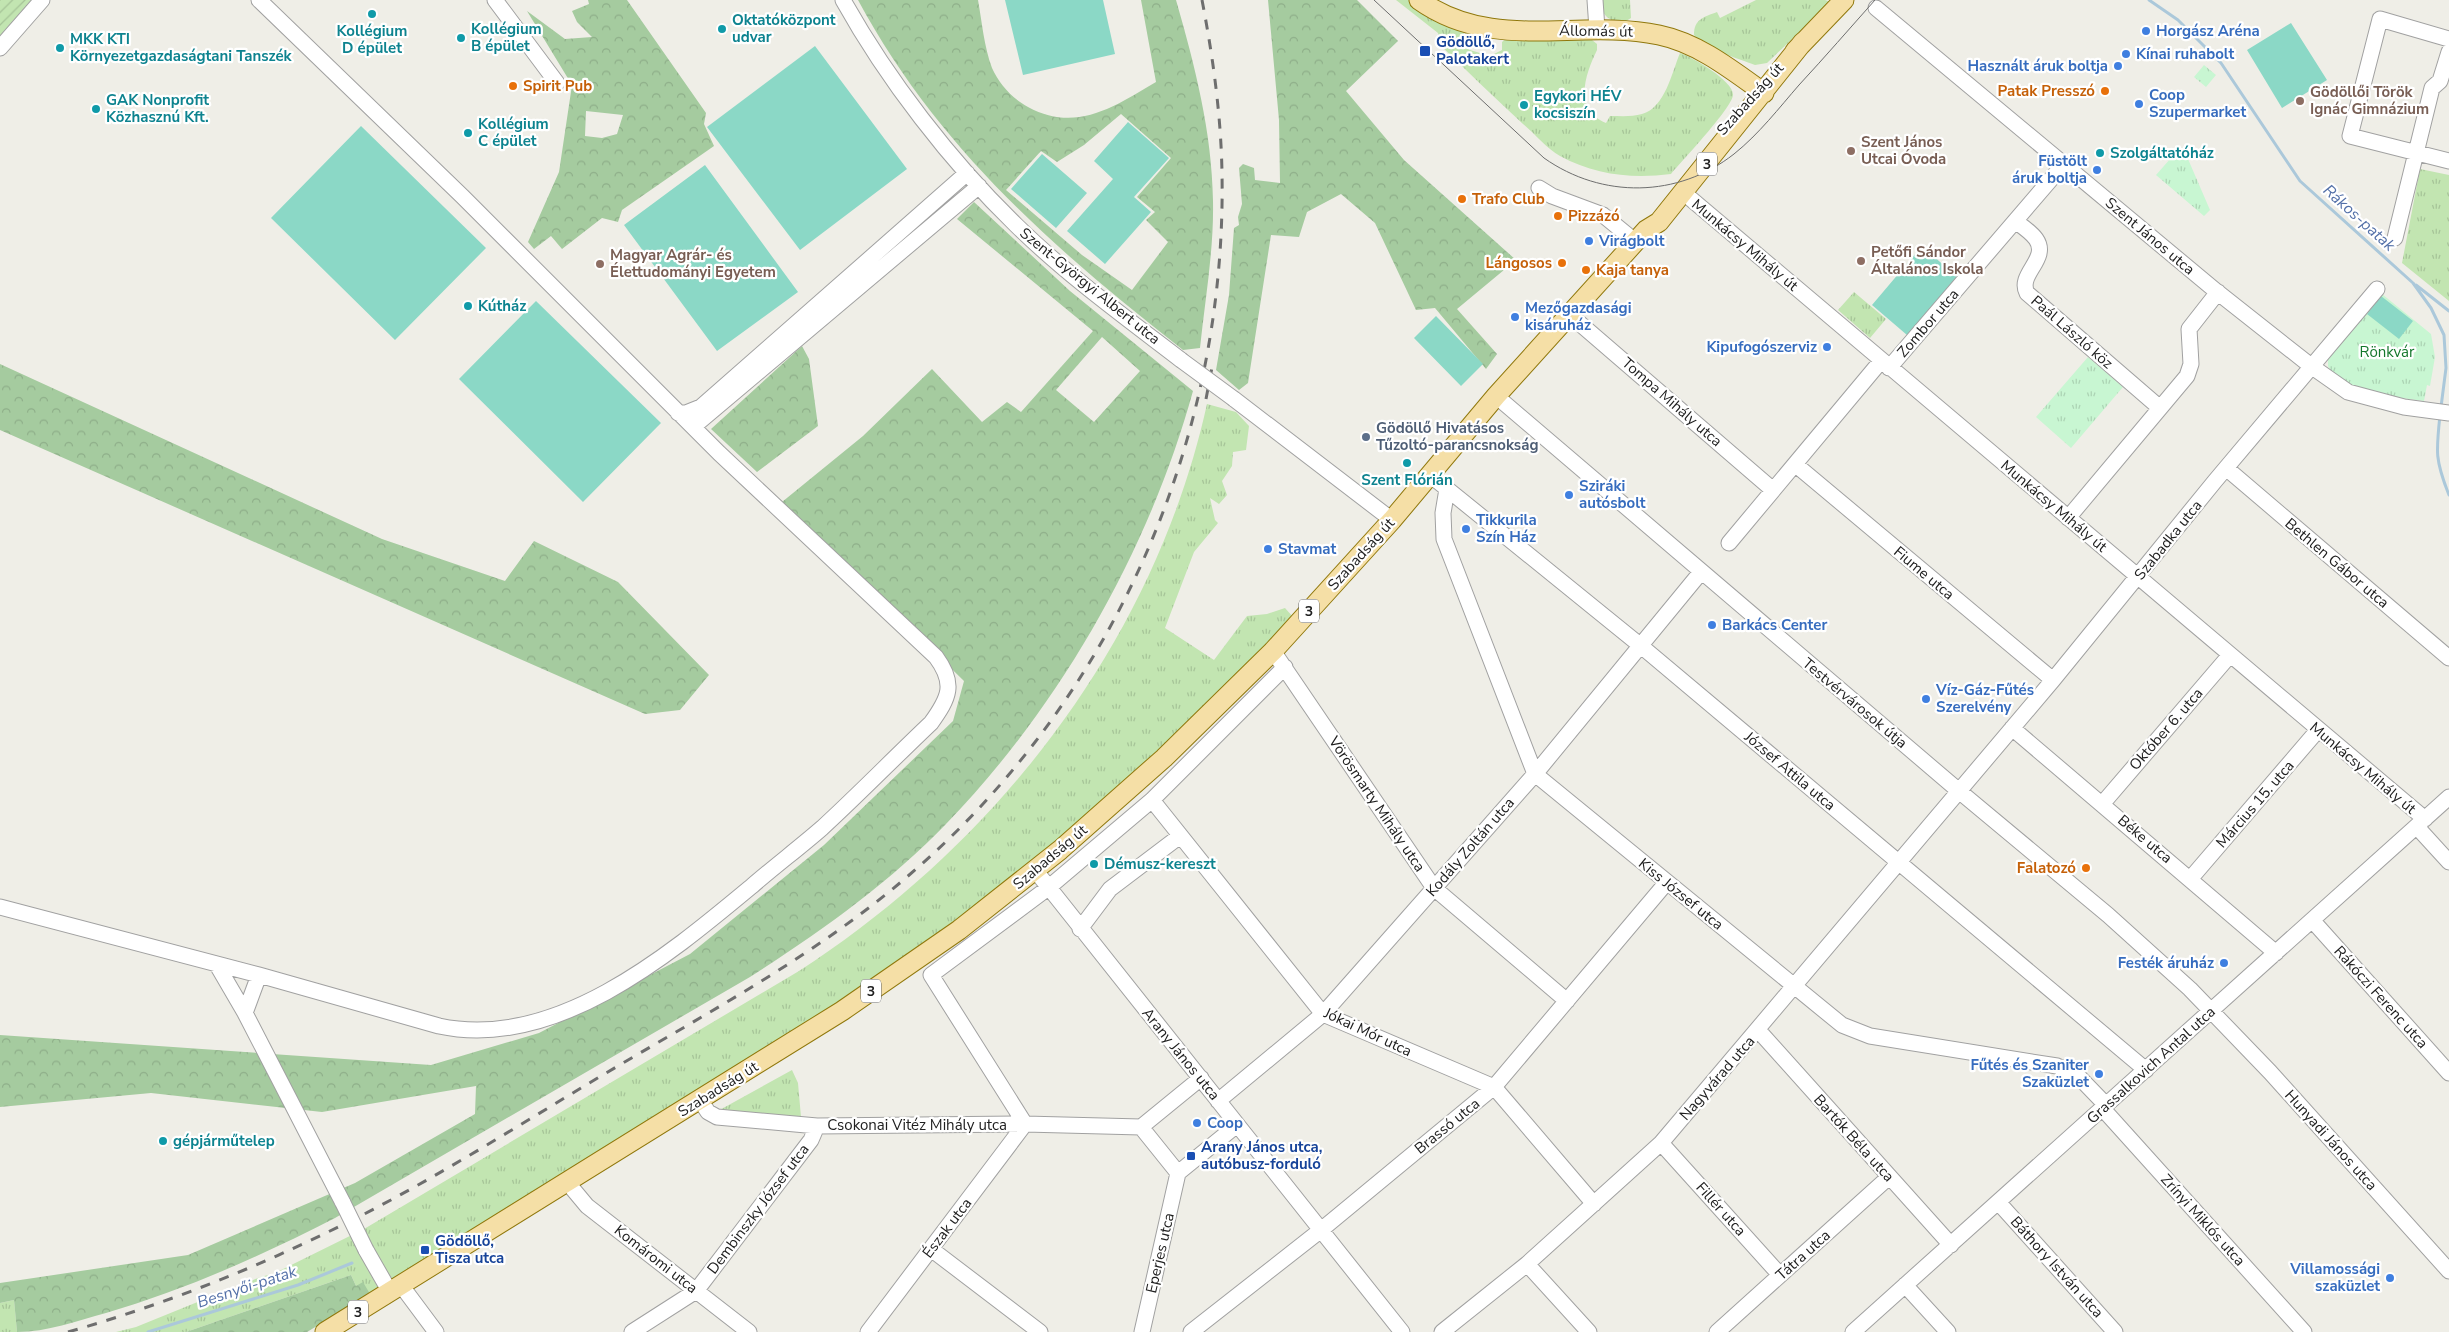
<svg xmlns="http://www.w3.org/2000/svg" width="2449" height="1332" viewBox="0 0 2449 1332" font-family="'Nunito Sans',sans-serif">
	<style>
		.grass { fill: url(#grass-tufts) }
		.forest { fill: url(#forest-crowns); fill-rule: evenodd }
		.park { fill: url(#park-tufts) }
		.garden { fill: url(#garden-furrows) }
		.pitch { fill: #8bd8c6 }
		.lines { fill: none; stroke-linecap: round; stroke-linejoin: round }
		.stream { stroke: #abc8da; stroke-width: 3 }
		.minor-casing { stroke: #a1a1a1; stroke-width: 17 }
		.major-casing { stroke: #90780c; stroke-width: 21 }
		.minor { stroke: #fff; stroke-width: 15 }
		.major { stroke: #f5dfa6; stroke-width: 19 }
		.tram { stroke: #6e6e6e; stroke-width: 1 }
		.rail { stroke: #6e6e6e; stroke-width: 3; stroke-dasharray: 10 10; stroke-linecap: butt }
		.minor-bridge-casing { stroke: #a1a1a1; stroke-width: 17; stroke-linecap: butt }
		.minor-bridge { stroke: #fff; stroke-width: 15 }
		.culture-dot { fill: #0f9aa8; stroke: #fff; stroke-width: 2 }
		.shop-dot { fill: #3f7fe0; stroke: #fff; stroke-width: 2 }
		.transit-dot { fill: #1a4fb4; stroke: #fff; stroke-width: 2 }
		.food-dot { fill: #e8710a; stroke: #fff; stroke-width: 2 }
		.education-dot { fill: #8d6e63; stroke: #fff; stroke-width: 2 }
		.service-dot { fill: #5c6f8a; stroke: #fff; stroke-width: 2 }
		.labels { text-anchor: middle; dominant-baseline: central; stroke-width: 4.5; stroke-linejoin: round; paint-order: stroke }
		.shield { fill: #fff; stroke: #636363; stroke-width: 1 }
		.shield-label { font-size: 14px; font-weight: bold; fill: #202020 }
		.culture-label { font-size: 15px; font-weight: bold; fill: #0d838f; stroke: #fff; text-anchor: start }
		.street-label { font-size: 15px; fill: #202020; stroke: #fff }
		.shop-label { font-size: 15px; font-weight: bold; fill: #366cbe; stroke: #fff; text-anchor: start }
		.transit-label { font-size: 15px; font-weight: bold; fill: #164399; stroke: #fff; text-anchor: start }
		.food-label { font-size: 15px; font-weight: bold; fill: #c56008; stroke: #fff; text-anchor: start }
		.education-label { font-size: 15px; font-weight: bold; fill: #785e54; stroke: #fff; text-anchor: start }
		.park-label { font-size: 15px; fill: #14772c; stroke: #fff }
		.service-label { font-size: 15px; font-weight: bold; fill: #4e5e75; stroke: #fff; text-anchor: start }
		.water-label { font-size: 16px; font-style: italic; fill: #5370a8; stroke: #fff }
	</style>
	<defs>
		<pattern id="grass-tufts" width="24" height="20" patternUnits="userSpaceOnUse" patternTransform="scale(1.25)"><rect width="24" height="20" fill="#c2e5b1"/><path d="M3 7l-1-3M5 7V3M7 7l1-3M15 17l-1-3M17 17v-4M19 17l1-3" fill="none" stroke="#a6c498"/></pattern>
		<pattern id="forest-crowns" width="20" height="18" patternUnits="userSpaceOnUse" patternTransform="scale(1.25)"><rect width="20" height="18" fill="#a5cb9f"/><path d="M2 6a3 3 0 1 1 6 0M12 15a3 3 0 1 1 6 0" fill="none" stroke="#8eae89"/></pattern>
		<pattern id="park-tufts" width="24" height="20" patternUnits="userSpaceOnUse" patternTransform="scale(1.25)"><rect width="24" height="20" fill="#c8f6d2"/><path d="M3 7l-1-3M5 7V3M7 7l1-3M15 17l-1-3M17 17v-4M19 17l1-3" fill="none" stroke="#acd3b4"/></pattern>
		<pattern id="garden-furrows" width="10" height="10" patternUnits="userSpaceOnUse" patternTransform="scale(1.25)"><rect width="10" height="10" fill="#c2e5b1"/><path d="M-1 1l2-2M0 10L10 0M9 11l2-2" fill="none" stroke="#a6c498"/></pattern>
	</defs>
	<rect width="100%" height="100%" fill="#efeee7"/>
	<!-- grass -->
	<path class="grass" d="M1396 0H1410L1464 33 1463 45 1470 50 1490 56 1502 50V42L1507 38 1587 36 1597 44V50C1585 75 1573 109 1606 123L1610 116C1621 116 1632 117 1642 114 1665 108 1672 72 1680 53 1692 57 1734 81 1733 95 1732 108 1682 161 1671 174 1632 179 1595 175 1560 156 1547 149 1535 134 1523 124 1495 98 1468 72 1440 45L1438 33Z
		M1599 0H1630L1631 18 1623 23C1608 21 1602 15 1599 0Z
		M1756 0H1825L1831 2 1767 63 1755 65C1739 59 1703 48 1694 35 1694 19 1704 17 1717 12L1720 18Z
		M2420 169 2449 175V301L2402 263Z
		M1854 292 1886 319 1870 338 1838 310Z
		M1207 404 1236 412 1249 426 1246 450 1233 452 1232 466 1222 481 1227 495 1219 504 1210 498 1215 520 1218 523 1194 552 1165 628 1214 660 1247 616 1267 614 1285 608 1293 617 1214 704 1131 781 926 949 370 1294 356 1286 351 1275 186 1332H116L136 1327 200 1301C225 1298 247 1278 273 1274L364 1229 799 971C1000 841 1155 639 1207 404Z
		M792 1070 798 1083 801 1117 726 1114 716 1112Z
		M14 1300 17 1332H0V1303Z"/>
	<!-- forest -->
	<path class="forest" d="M588 0H627L706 113 704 124 714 146 622 210 618 222 602 218 562 249 551 236 534 249 528 242 559 172 572 85 527 11 565 39 592 37 577 22 572 11 589 4ZM586 111 623 115 617 134 602 138 585 136Z
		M858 0H978C982 22 984 47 992 68 999 84 1013 99 1028 107 1076 133 1114 107 1156 82L1141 0H1176C1195 66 1212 132 1213 201 1214 250 1205 300 1200 348L1183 350C1054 249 937 147 858 0ZM1121 114 1171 158 1137 197 1155 212 1146 220 1168 242 1132 290 1082 255 1006 190 1041 151 1057 162 1084 145Z
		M1268 0H1357L1398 41 1346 91 1404 160 1516 260 1457 309 1497 354 1486 369 1435 308 1416 310 1375 223 1341 194 1307 212 1299 237 1271 235 1248 383 1239 390 1216 370 1229 295 1234 228 1239 225 1238 217 1242 204 1239 168 1243 164 1254 168 1255 180 1280 183 1279 120Z
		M974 202 1070 291 1193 391C1149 550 1061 705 946 824 888 884 820 932 750 977L335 1218C261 1256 187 1289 106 1313 77 1321 47 1332 17 1332L14 1300 0 1303V1283L188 1255 355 1183 475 1114 476 1086 322 1112 151 1093 0 1107V1035L431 1065 539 1033 690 954 824 845 953 721 964 681 782 502 863 436 932 369 982 422 1007 402 1021 412 1093 331 957 219ZM1102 337 1140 371 1094 422 1056 390Z
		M802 346 809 359 818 426 757 472 711 429Z
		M0 364 382 539 505 581 534 541 618 582 709 675 680 710 645 714 0 430Z
		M351 1275 356 1286 363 1282 370 1294 307 1332H186Z"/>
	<!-- park -->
	<path class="park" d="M2204 65 2216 75 2206 87 2194 77Z
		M2178 150 2188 159 2210 210 2204 216 2156 175Z
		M2382 294 2431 334 2435 357 2430 386 2427 385 2424 401C2397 397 2340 393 2328 366V356Z
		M2088 357 2123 387 2071 448 2036 417Z"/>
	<!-- garden -->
	<path class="garden" d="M0 0H33L0 39Z"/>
	<!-- pitch -->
	<path class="pitch" d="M1005 0H1103L1115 54 1023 75Z
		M2291 23 2327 80 2282 108 2247 50Z
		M815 46 907 169 800 250 707 127Z
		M1128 122 1169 158 1134 197 1151 212 1105 264 1067 231 1113 179 1094 161Z
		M361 126 486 248 395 340 271 218Z
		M1042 154 1087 193 1056 228 1011 189Z
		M705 165 798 292 717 351 624 225Z
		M1922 246 1957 277 1907 335 1872 305Z
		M2381 296 2413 321 2399 339 2367 314Z
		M536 301 661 423 583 502 459 379Z
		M1436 316 1483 364 1461 386 1414 338Z"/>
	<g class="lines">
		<!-- stream -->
		<path class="stream" d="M2149 0 2178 20 2221 63 2300 181 2413 283 2431 308 2444 335 2446 368 2441 407
			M2416 285 2449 311
			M2440 415C2436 452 2435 460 2449 495
			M148 1332 298 1285 352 1263"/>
		<!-- minor casing -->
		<g class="minor-casing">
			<path id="minor" d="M495 0 557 83
				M843 0C887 79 951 162 1016 225 1067 275 1125 317 1181 360
				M1595 0 1597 29
				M1876 8 2216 291 2311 366 2348 392 2404 407 2449 413
				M2449 39 2380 19 2350 136 2449 161
				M0 48 42 0
				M1539 188 1552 196 1603 215 1636 242
				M1684 193 2425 819
				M2015 221C2022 226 2031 232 2036 239 2050 259 2017 274 2027 293L2160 408
				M2395 238 2432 88 2440 81 2449 52
				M1570 315 1773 490
				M1889 368 2064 164
				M1496 396 1959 791 2108 915 2190 989 2270 1072 2449 1271
				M1234 399 1392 520
				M678 413H686L701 407 967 173
				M693 427 979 186
				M1796 465 2053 680
				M2226 468 2449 658
				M1430 475 1641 646 2146 1070
				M1447 489 1443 513 1444 539 1535 774 1842 1025 1870 1036 2057 1066 2078 1076 2106 1105
				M2068 518 2187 376 2191 364 2189 329 2218 292
				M1729 543 1881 361
				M1273 651 1434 888 1567 1001
				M2012 728 2276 953
				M1152 800 1323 1014 1494 1087 1594 1204
				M2103 803 2230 655
				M2417 827 2449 862
				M1035 870 1402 1332
				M2191 878 2318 730
				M0 907 259 975 439 1026C555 1051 669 955 752 886 775 866 799 848 822 828 859 794 894 758 931 723 949 698 956 684 936 657L719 453 462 196 259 0
				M2312 920 2449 1073
				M1080 929 1110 889 1180 836
				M217 965 245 1013 343 1203
				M245 1013 259 975
				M1758 1030 1951 1245
				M700 1100 708 1112 717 1117 817 1126 1025 1124 1141 1127 1201 1078
				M1218 1101 1323 1014 1535 774 1701 572
				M2103 1109 2304 1332
				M1025 1124 931 975 1048 888 1152 800 1285 667
				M1141 1127 1178 1173 1237 1125
				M1661 1143 1780 1275
				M567 1182 587 1206 749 1332
				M1998 1202 2115 1332
				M931 1249 1040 1332
				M366 1250 390 1292
				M1527 1264 1589 1332
				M401 1285 436 1332
				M1905 1285 1948 1332
				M632 1332 696 1291 811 1140 817 1126
				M868 1332 1025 1124
				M1142 1332 1178 1173
				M1191 1332 1321 1230 1494 1087 1667 882
				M1442 1332 1527 1264 1661 1143 2053 680 2215 481 2377 289
				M1717 1332 1889 1177
				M1853 1332 2449 797"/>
		</g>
		<!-- major casing -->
		<g class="major-casing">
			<path id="major" d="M1419 0C1493 53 1576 18 1659 35 1698 43 1732 70 1764 93
				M1795 51 1844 0
				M325 1332 842 1011 959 930 1060 850 1164 758 1273 651 1392 520 1496 396 1646 230 1659 222 1803 42"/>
		</g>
		<!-- minor -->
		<use href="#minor" class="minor"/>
		<!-- major -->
		<use href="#major" class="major"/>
		<!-- tram -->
		<path class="tram" d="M1374 0 1544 158C1602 199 1678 198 1734 154 1759 134 1779 108 1799 85 1825 57 1850 28 1875 0"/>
		<!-- rail -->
		<path class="rail" d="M1206 399 1213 362
			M68 1332C159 1306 246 1272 330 1231 420 1188 506 1133 591 1082 699 1017 813 958 908 876 1112 702 1227 441 1222 173 1221 115 1213 57 1202 0"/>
		<!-- minor-bridge casing -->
		<g class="minor-bridge-casing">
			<path id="minor-bridge" d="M1181 360 1234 399
				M343 1203 366 1250"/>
		</g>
		<!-- minor-bridge -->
		<use href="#minor-bridge" class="minor-bridge"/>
	</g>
	<!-- markers -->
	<g class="culture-dot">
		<circle cx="372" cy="14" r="5"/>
		<circle cx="722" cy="29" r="5"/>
		<circle cx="461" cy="38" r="5"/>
		<circle cx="60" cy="48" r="5"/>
		<circle cx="1524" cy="105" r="5"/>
		<circle cx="96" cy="109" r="5"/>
		<circle cx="468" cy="133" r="5"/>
		<circle cx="2100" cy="153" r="5"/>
		<circle cx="468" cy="306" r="5"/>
		<circle cx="1407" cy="463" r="5"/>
		<circle cx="1094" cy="864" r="5"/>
		<circle cx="163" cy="1141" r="5"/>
	</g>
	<g class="shop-dot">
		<circle cx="2146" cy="31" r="5"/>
		<circle cx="2126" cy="54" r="5"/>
		<circle cx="2118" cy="66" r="5"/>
		<circle cx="2139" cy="104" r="5"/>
		<circle cx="2097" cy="170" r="5"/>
		<circle cx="1589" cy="241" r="5"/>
		<circle cx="1515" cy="317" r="5"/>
		<circle cx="1827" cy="347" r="5"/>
		<circle cx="1569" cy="495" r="5"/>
		<circle cx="1466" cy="529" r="5"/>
		<circle cx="1268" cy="549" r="5"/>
		<circle cx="1712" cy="625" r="5"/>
		<circle cx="1926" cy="699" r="5"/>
		<circle cx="2224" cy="963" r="5"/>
		<circle cx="2099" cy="1074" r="5"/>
		<circle cx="1197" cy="1123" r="5"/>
		<circle cx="2390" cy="1278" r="5"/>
	</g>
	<g class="transit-dot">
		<rect x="1419" y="45" width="12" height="12" rx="2.5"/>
		<rect x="1186" y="1151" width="10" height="10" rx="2.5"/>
		<rect x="420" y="1245" width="10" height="10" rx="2.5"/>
	</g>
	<g class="food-dot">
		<circle cx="513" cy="86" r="5"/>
		<circle cx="2105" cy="91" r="5"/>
		<circle cx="1462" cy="199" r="5"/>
		<circle cx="1558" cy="216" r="5"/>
		<circle cx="1562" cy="263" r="5"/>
		<circle cx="1586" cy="270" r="5"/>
		<circle cx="2086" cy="868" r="5"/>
	</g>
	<g class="education-dot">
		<circle cx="2300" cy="101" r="5"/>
		<circle cx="1851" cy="151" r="5"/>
		<circle cx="1861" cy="261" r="5"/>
		<circle cx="600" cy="264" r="5"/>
	</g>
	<circle class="service-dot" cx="1366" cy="437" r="5"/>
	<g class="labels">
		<!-- shield labels -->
		<g class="shield">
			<rect x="1697" y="152.5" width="20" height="23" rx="4"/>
			<rect x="1299" y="599.5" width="20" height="23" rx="4"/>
			<rect x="861" y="979.5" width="20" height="23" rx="4"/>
			<rect x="348" y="1300.5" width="20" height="23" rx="4"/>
		</g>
		<g class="shield-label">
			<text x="1707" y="164">3</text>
			<text x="1309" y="611">3</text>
			<text x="871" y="991">3</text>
			<text x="358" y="1312">3</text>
		</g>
		<!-- culture labels -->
		<g class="culture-label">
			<text x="732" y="20">Oktatóközpont<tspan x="732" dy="17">udvar</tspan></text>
			<text x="471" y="29">Kollégium<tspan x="471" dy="17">B épület</tspan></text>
			<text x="372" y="31" text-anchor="middle">Kollégium<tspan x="372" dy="17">D épület</tspan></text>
			<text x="70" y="39">MKK KTI<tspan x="70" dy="17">Környezetgazdaságtani Tanszék</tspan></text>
			<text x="1534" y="96">Egykori HÉV<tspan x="1534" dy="17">kocsiszín</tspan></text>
			<text x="106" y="100">GAK Nonprofit<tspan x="106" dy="17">Közhasznú Kft.</tspan></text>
			<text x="478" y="124">Kollégium<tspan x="478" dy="17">C épület</tspan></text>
			<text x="2110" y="153">Szolgáltatóház</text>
			<text x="478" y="306">Kútház</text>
			<text x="1407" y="480" text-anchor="middle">Szent Flórián</text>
			<text x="1104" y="864">Démusz-kereszt</text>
			<text x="173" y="1141">gépjárműtelep</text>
		</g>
		<!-- street labels -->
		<g class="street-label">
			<text transform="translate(1596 31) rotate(1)">Állomás út</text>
			<text transform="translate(1750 99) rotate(-48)">Szabadság út</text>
			<text transform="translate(2150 236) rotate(40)">Szent János utca</text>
			<text transform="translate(1745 245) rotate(40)">Munkácsy Mihály út</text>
			<text transform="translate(1090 286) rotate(39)">Szent-Györgyi Albert utca</text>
			<text transform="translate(1928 323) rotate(-49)">Zombor utca</text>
			<text transform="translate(2072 332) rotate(41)">Paál László köz</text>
			<text transform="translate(1672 402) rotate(41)">Tompa Mihály utca</text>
			<text transform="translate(2054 506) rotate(40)">Munkácsy Mihály út</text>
			<text transform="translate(2168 540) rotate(-51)">Szabadka utca</text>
			<text transform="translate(1361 554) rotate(-48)">Szabadság út</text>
			<text transform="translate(2337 563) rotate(40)">Bethlen Gábor utca</text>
			<text transform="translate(1924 573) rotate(40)">Fiume utca</text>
			<text transform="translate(1855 703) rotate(40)">Testvérvárosok útja</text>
			<text transform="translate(2166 729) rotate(-49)">Október 6. utca</text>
			<text transform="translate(2363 768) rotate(40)">Munkácsy Mihály út</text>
			<text transform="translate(1790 771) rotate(40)">József Attila utca</text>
			<text transform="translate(1377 804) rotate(56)">Vörösmarty Mihály utca</text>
			<text transform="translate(2255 804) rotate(-49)">Március 15. utca</text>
			<text transform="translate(2145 839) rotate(40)">Béke utca</text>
			<text transform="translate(1470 847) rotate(-49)">Kodály Zoltán utca</text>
			<text transform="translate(1050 857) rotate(-40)">Szabadság út</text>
			<text transform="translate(1681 894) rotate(39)">Kiss József utca</text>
			<text transform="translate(2381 997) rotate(48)">Rákóczi Ferenc utca</text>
			<text transform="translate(1368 1032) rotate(25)">Jókai Mór utca</text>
			<text transform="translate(1181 1054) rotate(51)">Arany János utca</text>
			<text transform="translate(2151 1065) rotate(-42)">Grassalkovich Antal utca</text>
			<text transform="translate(1717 1078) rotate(-49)">Nagyvárad utca</text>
			<text transform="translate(718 1089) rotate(-32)">Szabadság út</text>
			<text x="917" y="1125">Csokonai Vitéz Mihály utca</text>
			<text transform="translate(1447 1126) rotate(-39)">Brassó utca</text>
			<text transform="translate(1854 1138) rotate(48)">Bartók Béla utca</text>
			<text transform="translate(2331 1140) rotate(48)">Hunyadi János utca</text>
			<text transform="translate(758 1209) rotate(-53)">Dembinszky József utca</text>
			<text transform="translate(1721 1209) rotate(48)">Fillér utca</text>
			<text transform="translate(2203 1220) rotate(48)">Zrínyi Miklós utca</text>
			<text transform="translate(947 1228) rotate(-53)">Észak utca</text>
			<text transform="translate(1160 1253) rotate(-77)">Eperjes utca</text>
			<text transform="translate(1803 1255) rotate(-42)">Tátra utca</text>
			<text transform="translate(656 1259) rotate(38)">Komáromi utca</text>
			<text transform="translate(2057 1267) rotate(48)">Báthory István utca</text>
		</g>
		<!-- shop labels -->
		<g class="shop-label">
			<text x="2156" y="31">Horgász Aréna</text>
			<text x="2136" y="54">Kínai ruhabolt</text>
			<text x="2108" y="66" text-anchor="end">Használt áruk boltja</text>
			<text x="2149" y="95">Coop<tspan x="2149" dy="17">Szupermarket</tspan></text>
			<text x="2087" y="161" text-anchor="end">Füstölt<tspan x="2087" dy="17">áruk boltja</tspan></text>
			<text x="1599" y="241">Virágbolt</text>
			<text x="1525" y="308">Mezőgazdasági<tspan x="1525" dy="17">kisáruház</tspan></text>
			<text x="1817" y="347" text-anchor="end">Kipufogószerviz</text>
			<text x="1579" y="486">Sziráki<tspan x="1579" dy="17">autósbolt</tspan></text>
			<text x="1476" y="520">Tikkurila<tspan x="1476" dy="17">Szín Ház</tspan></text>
			<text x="1278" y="549">Stavmat</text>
			<text x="1722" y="625">Barkács Center</text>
			<text x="1936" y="690">Víz-Gáz-Fűtés<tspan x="1936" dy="17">Szerelvény</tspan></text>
			<text x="2214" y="963" text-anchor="end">Festék áruház</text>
			<text x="2089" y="1065" text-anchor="end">Fűtés és Szaniter<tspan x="2089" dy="17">Szaküzlet</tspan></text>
			<text x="1207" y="1123">Coop</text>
			<text x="2380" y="1269" text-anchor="end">Villamossági<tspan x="2380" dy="17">szaküzlet</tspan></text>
		</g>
		<!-- transit labels -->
		<g class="transit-label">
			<text x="1436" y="42">Gödöllő,<tspan x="1436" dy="17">Palotakert</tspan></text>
			<text x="1201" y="1147">Arany János utca,<tspan x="1201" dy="17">autóbusz-forduló</tspan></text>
			<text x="435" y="1241">Gödöllő,<tspan x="435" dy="17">Tisza utca</tspan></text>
		</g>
		<!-- food labels -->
		<g class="food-label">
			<text x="523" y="86">Spirit Pub</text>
			<text x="2095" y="91" text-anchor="end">Patak Presszó</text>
			<text x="1472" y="199">Trafo Club</text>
			<text x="1568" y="216">Pizzázó</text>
			<text x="1552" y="263" text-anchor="end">Lángosos</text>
			<text x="1596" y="270">Kaja tanya</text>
			<text x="2076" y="868" text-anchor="end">Falatozó</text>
		</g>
		<!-- education labels -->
		<g class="education-label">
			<text x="2310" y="92">Gödöllői Török<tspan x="2310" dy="17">Ignác Gimnázium</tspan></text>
			<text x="1861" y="142">Szent János<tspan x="1861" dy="17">Utcai Óvoda</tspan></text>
			<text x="1871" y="252">Petőfi Sándor<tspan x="1871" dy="17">Általános Iskola</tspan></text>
			<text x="610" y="255">Magyar Agrár- és<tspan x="610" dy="17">Élettudományi Egyetem</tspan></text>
		</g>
		<!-- park labels -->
		<g class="park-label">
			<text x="2387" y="352">Rönkvár</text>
		</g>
		<!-- service labels -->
		<g class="service-label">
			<text x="1376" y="428">Gödöllő Hivatásos<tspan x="1376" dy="17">Tűzoltó-parancsnokság</tspan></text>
		</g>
		<!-- water labels -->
		<g class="water-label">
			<text transform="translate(2359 218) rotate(42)">Rákos-patak</text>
			<text transform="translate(247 1287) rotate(-18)">Besnyői-patak</text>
		</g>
	</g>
</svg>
